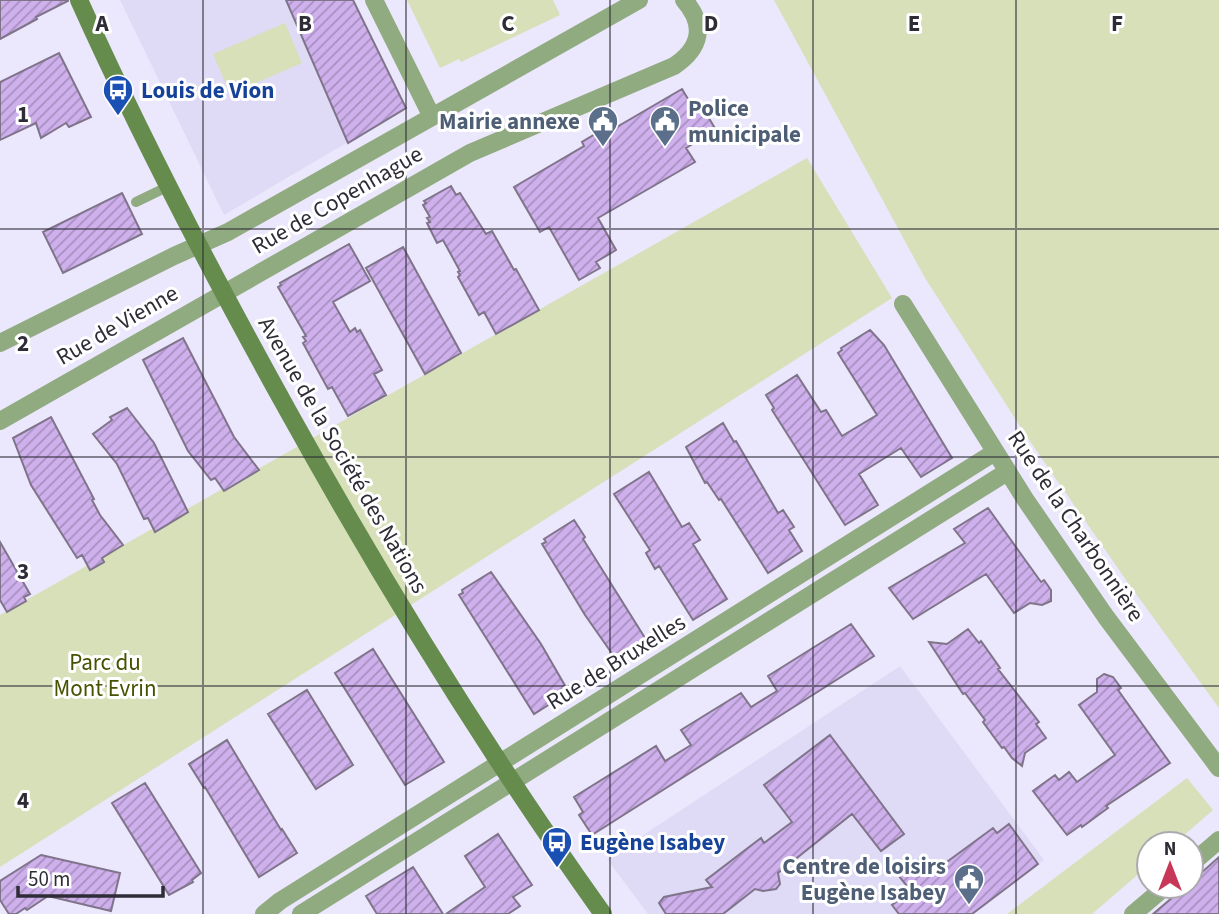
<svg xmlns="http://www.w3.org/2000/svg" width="1219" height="914" viewBox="0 0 1219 914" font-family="'Source Sans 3',sans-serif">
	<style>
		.built { fill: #dfdbf6 }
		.green { fill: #d7e0b8 }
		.building { fill: url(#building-hatch); stroke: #7f748a; stroke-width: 2 }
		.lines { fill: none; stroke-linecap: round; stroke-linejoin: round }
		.lane { stroke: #91ab81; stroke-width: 10 }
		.street { stroke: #91ab81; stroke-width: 18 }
		.secondary { stroke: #658c4c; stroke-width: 18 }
		.grid { fill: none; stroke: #2e2c36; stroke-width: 2; stroke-opacity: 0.55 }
		.labels { text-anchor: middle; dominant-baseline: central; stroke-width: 6; stroke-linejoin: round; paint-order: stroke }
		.transit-label { font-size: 23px; font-weight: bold; fill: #164399; stroke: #fff; text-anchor: start }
		.service-label { font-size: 23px; font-weight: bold; fill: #4e5e75; stroke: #fff; text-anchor: end }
		.street-label { font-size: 23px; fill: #2e2c36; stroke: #fff }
		.park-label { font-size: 23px; fill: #475101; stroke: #fff }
		.grid-label { font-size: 23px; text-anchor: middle; font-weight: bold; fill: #2e2c36; stroke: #fff; stroke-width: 6; stroke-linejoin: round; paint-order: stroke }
	</style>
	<defs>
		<pattern id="building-hatch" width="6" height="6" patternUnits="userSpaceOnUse" patternTransform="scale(1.75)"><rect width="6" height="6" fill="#ceb0ec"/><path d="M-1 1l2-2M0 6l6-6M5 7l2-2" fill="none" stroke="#a88fc0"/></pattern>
	</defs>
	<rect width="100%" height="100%" fill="#ebe7fc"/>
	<!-- built -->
	<path class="built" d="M120 0H353L406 108 224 215Z
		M900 666 1044 860 972 914H648L607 859Z"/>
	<!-- green -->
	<path class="green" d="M407 0H553L560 15 461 62 459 59 440 68Z
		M774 0H1219V708L1126 580 1025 434 925 278Z
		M285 23 302 63 230 94 213 54Z
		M807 158 892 298 0 867V615Z
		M1187 778 1213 810 1174 844H1149V865L1092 914H1007Z"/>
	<!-- building -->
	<path class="building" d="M0 0H68V1L36 17 37 19 0 39Z
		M286 0H353L406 108 348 143Z
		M59 53 91 117 69 127 66 123 41 138 36 123 0 140V82Z
		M682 89 694 109 701 105 716 130 686 148 695 162 598 218 616 250 596 262 600 268 579 280 549 227 540 232 514 187 584 146 582 142 612 124 615 128Z
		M451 186 456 195 460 193 486 234 492 231 514 270 516 269 539 310 496 334 484 312 479 315 458 277 460 275 458 272 460 271 443 240 437 243 427 223 430 222 427 218 430 217 423 205 426 203 424 201Z
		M122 193 142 234 63 273 43 232Z
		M349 244 370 281 333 302 350 332 355 328 357 332 360 330 382 370 374 374 386 395 348 416 332 387 328 389 303 343 306 341 303 337 306 336 278 287 281 285 280 283Z
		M403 247 461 353 425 374 366 268Z
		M870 330 884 345 952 458 921 477 901 448 859 474 878 505 845 525 772 410 774 408 766 395 797 375 821 412 826 410 842 436 877 415 838 353 842 350 841 348Z
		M183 338 234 437 259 470 224 491 215 478 211 480 188 451 143 360Z
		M127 408 154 443 188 512 155 532 148 518 144 519 117 464 93 434 112 420 110 417Z
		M51 417 94 499 92 500 100 515 123 545 102 558 104 562 90 570 82 555 77 558 31 485 13 438Z
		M723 423 734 442 736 441 778 513 783 510 794 527 789 530 802 551 768 573 721 499 719 500 707 482 705 483 686 447Z
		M649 472 682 527 689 523 700 540 693 544 727 599 693 620 659 566 655 569 646 553 650 550 614 494Z
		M988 508 1041 582 1044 580 1051 590V601L1042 605 1030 603 1014 613 986 574 913 619 889 588 965 543 954 529Z
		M574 520 585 537 583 539 650 646 620 665 585 615 542 544 546 542 544 539Z
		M0 542 30 594 24 597 26 601 7 612 0 600Z
		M491 572 541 644 571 696 552 707 550 704 534 714 459 595 463 593 462 590Z
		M851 624 874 656 592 835 579 815 583 812 574 797 656 746 665 761 691 745 681 730 741 693 751 707 777 691 768 676Z
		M968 629 979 643 981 641 1000 668 998 669 1039 722 1036 724 1046 738 1025 753 1022 766 1012 758 1004 747 1002 748 983 722 985 720 965 693 963 694 929 642 947 644Z
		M373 649 444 762 405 785 335 673Z
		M1104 674 1113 677 1121 688 1118 690 1170 763 1106 806 1108 808 1082 827 1081 825 1067 835 1033 791 1055 775 1059 780 1069 772 1077 782 1115 755 1079 705 1097 692V679Z
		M307 690 353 765 316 789 268 714Z
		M830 735 904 834 881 851 852 814 778 873 780 884 776 889 763 891 755 889 723 914H666L659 903 664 897 712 887 706 880 761 838 764 843 792 822 764 785Z
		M227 740 281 830 282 829 297 853 259 877 205 787 204 788 189 764Z
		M145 783 201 873 192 880 193 882 169 895 112 803Z
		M1009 824 1038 864 972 914H899L892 905 911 891 898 875 918 860 929 875 993 828 997 833Z
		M498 834 532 885 513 897 520 906 508 914H446L485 887 465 856Z
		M41 855 120 873 111 911 48 896 27 910 25 908 16 914H9L0 900V881Z
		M1219 857V914H1153L1186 886H1191V882Z
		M413 867 443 914H377L366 896Z"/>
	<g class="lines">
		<!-- lane -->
		<path class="lane" d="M136 202 167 187"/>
		<!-- street -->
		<path class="street" d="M374 0 432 117
			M903 304 1025 499 1106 617 1219 768
			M0 343 174 256 228 232 639 0
			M0 421 470 153 674 66C701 48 706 25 684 0
			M1191 864 1219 840
			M264 914 280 901 995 452
			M301 914 1007 472
			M1133 914 1166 886"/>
		<!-- secondary -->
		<path class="secondary" d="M79 0C142 140 213 276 288 411 384 584 488 753 603 914"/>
	</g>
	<!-- grid -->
	<path class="grid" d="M203 0V914M406 0V914M610 0V914M813 0V914M1016 0V914M0 229H1219M0 457H1219M0 686H1219"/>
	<!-- icons -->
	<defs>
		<g id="bus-pin" transform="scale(1.575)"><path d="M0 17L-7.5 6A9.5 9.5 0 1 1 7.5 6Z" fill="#1a4fb4" stroke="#fff"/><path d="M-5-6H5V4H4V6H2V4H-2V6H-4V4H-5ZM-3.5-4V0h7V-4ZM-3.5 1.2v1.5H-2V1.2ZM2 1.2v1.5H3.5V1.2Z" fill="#fff"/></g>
		<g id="civic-pin" transform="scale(1.575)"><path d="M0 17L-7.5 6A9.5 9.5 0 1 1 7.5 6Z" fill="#5c6f8a" stroke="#fff"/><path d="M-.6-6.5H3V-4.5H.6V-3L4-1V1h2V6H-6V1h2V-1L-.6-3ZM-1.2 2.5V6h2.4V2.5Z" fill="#fff"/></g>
	</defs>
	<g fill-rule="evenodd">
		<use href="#bus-pin" x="118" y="90"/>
		<use href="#civic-pin" x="603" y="121"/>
		<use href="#civic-pin" x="665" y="121"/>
		<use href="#bus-pin" x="557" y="842"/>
		<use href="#civic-pin" x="969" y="879"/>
	</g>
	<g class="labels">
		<!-- transit labels -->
		<g class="transit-label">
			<text x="141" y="90">Louis de Vion</text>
			<text x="580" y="842">Eugène Isabey</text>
		</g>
		<!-- service labels -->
		<g class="service-label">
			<text x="688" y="108" text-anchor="start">Police<tspan x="688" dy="26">municipale</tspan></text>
			<text x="580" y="121">Mairie annexe</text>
			<text x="946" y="866">Centre de loisirs<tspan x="946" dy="26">Eugène Isabey</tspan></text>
		</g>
		<!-- street labels -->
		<g class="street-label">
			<text transform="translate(337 200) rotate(-30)">Rue de Copenhague</text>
			<text transform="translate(117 325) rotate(-30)">Rue de Vienne</text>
			<text transform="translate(343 455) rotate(60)">Avenue de la Société des Nations</text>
			<text transform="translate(1076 526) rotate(56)">Rue de la Charbonnière</text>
			<text transform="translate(616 662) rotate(-32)">Rue de Bruxelles</text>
		</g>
		<!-- park labels -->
		<g class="park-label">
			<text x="105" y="662">Parc du<tspan x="105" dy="26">Mont Evrin</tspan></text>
		</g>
	</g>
	<g class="grid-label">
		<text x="102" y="31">A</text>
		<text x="305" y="31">B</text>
		<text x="508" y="31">C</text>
		<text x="711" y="31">D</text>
		<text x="914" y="31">E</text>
		<text x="1117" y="31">F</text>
		<text x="23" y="122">1</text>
		<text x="23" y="351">2</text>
		<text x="23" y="579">3</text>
		<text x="23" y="808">4</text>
	</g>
	<!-- north arrow -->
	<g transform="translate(1170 865)"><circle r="33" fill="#ffffff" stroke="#ababaf" stroke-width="2"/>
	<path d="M0-5L12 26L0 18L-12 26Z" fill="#c73858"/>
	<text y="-10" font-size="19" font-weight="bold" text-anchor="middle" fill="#2e2c36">N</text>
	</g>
	<!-- scale -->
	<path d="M18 886v10h145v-10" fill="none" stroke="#2e2c36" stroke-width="3.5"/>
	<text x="28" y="886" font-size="21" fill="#2e2c36" stroke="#ffffff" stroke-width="5" paint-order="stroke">50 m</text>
</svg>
